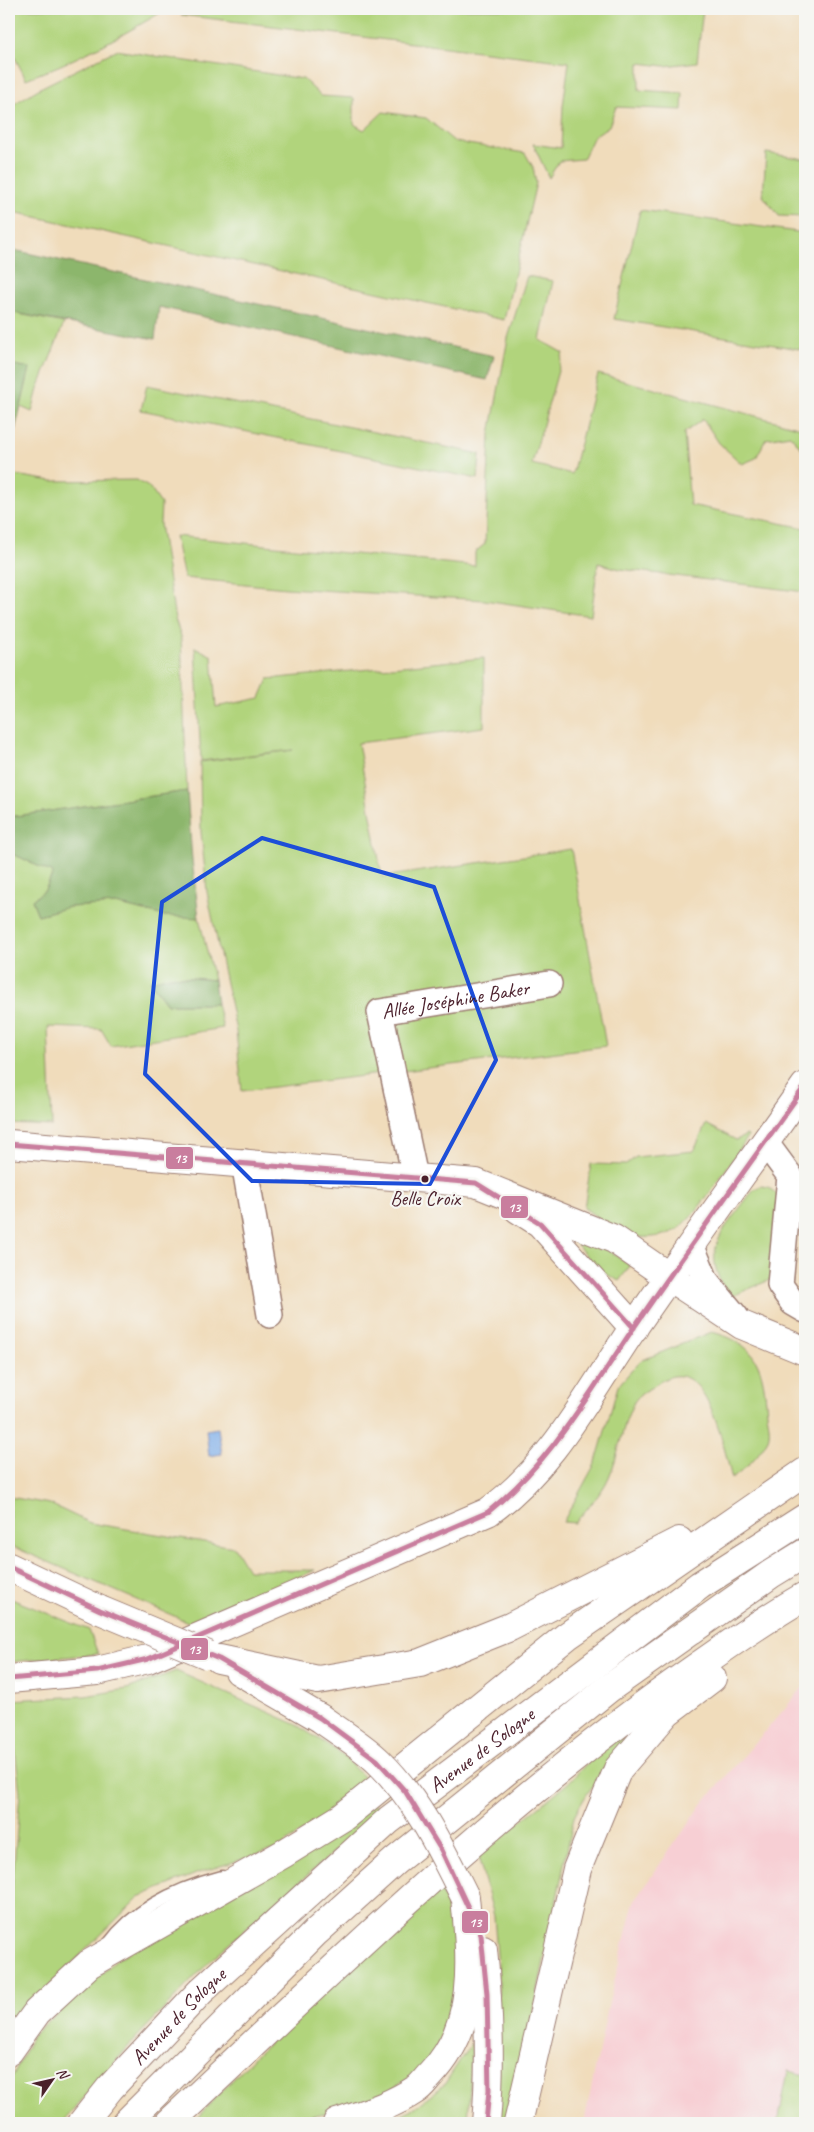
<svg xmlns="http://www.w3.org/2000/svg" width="814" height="2132" viewBox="0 0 814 2132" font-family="Caveat,sans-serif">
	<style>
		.built { fill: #f7cfd4 }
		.green { fill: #b1d47c; stroke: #7e7a54 }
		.forest { fill: #8cb66c; stroke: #6b6a4c }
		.water { fill: #7faee9; stroke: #64668a }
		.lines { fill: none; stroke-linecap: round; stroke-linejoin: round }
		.lane-casing { stroke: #9d7e73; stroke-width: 15 }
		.street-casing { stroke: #9d7e73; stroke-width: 28 }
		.secondary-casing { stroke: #9d7e73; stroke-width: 30 }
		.primary-casing { stroke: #9d7e73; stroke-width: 30 }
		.lane { stroke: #fff; stroke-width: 12 }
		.street { stroke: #fff; stroke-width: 25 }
		.secondary { stroke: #fff; stroke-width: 28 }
		.primary { stroke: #fff; stroke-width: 28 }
		.primary-bridge-casing { stroke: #9d7e73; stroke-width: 30; stroke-linecap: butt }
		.primary-bridge { stroke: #fff; stroke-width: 28 }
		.bus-1-casing { stroke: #f6f6f2; stroke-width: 9 }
		.bus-1 { stroke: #c97e9e; stroke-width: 5 }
		.marked { fill: none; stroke: #1d4ed8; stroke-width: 4; stroke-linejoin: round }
		.bus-dot { fill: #4a1f2b; stroke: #f6f6f2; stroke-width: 2 }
		.labels { text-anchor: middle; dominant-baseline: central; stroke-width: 4.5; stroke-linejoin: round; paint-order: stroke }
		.bus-label { font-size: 20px; fill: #4a1f2b; stroke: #f6f6f2 }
		.street-label { font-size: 21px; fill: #4a1f2b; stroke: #f6f6f2 }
		.line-badge { stroke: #f6f6f2; stroke-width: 2 }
		.badge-label { font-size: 14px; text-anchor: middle; font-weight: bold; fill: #fff }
	</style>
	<rect width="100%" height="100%" fill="#f6f6f2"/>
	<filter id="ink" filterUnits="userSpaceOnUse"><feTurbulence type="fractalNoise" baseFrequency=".02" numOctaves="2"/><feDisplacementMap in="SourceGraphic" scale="10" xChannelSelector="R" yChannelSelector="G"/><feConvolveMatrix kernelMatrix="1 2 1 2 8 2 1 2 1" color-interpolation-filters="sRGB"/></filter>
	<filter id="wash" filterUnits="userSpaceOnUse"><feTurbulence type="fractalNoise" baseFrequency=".0096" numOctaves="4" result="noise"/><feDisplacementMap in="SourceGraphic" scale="20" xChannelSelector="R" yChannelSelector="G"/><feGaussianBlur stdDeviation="1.12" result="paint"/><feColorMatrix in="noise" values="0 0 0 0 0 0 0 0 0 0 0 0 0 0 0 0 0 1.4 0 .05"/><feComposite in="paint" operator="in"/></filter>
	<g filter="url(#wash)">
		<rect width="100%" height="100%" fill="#f0dcbb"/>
		<!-- built -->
		<path class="built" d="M805 1685V2123H584L608 2007 634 1901 703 1803Z"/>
		<!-- green -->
		<path class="green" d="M9 9H164L165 10C120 37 75 61 26 79L9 46Z
			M190 9H703L697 62 665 66 639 63V90L683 93 682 110 616 107 609 126 594 136 583 159 559 161 549 178 533 144 561 148 563 106 569 62 181 15Z
			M116 50 303 79 321 96 354 98V124L364 130 383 112 426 118 455 142 525 153 533 167 536 183 504 320 9 211V107L40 88Z
			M766 153 805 159V217L779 216 763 196Z
			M640 210 805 233V350L614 319Z
			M527 276 553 281 540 340 563 353 532 464 572 474 598 374 805 429V452L790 435 766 439 756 458 742 464 719 443 703 419 684 433 690 505 805 528V592L620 569 598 563 591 616 484 600 286 588 184 578 175 536 475 566V552L485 544 490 434 508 338Z
			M9 312 64 323 38 389 32 412 21 407 30 368 9 364Z
			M147 385 480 454 478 479 141 410Z
			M9 474 52 481 137 480 150 488 161 504 160 524 175 619 181 636 187 791 9 817Z
			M195 647 212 656 216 707 260 698 268 679 484 658V727L358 743 382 877 571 849 606 1046 242 1091 236 1031 207 892 201 832 200 762 293 750 201 761Z
			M9 853C25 858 37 867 53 873L45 890 32 900 38 915 69 907 116 904 165 916 173 914 199 918 214 980 171 976 150 982 167 1004H217L223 1028 111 1046 101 1029 48 1027 52 1126 9 1124Z
			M706 1124 736 1140 747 1135 748 1137C732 1159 697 1216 678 1229 662 1239 636 1240 619 1232 607 1226 595 1215 584 1208L591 1164 626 1165 636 1157 694 1151Z
			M761 1186 768 1187 778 1195 772 1279 730 1297C696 1249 725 1230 754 1189Z
			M569 1235 593 1239 630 1266 619 1281 598 1270Z
			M712 1332C759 1344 763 1368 767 1412 768 1420 771 1432 768 1439 759 1456 747 1467 732 1479 724 1450 707 1348 658 1383 651 1388 639 1394 634 1402 621 1426 620 1453 609 1477 602 1494 586 1509 575 1523L563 1522 596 1462 618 1386 640 1361Z
			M9 1497 50 1504 90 1523 234 1547 248 1570H315L195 1625 9 1545Z
			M9 1598 89 1630 98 1654 9 1662Z
			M176 1671 295 1724 339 1752 369 1783 279 1848 201 1872 139 1897 28 2007 9 2037V1927L20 1793 14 1739 9 1722V1700L85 1696 127 1689Z
			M631 1730C613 1760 589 1786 574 1817L510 2123H493L499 1979 494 1916 478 1856 568 1783 595 1755Z
			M375 1804 382 1810 215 1956 134 2040 62 2123H9V2084L32 2036 119 1958Z
			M439 1884C456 1929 461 1946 454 1994 451 2013 443 2043 430 2058 392 2104 320 2116 264 2123 241 2126 216 2123 192 2123L257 2054Z
			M472 2042 468 2123H382L415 2108 444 2085Z
			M788 2071 805 2075V2123H778Z"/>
		<!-- forest -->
		<path class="forest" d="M9 249 494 356 487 380 159 307 155 339 9 312Z
			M9 364 30 368 9 456Z
			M187 791 192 860 199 918 165 916 116 904 69 907 38 915 32 900 45 890 53 873C37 867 25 858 9 853V817Z
			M171 976 214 980 217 1004H167L150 981Z"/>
		<!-- water -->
		<path class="water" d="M218 1428 222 1454 209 1456 206 1430Z"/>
	</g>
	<g filter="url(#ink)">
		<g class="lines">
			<!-- lane casing -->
			<g class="lane-casing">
				<path id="lane" d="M109 1944C135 1908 180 1888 222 1877"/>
			</g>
			<!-- street casing -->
			<g class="street-casing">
				<g id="street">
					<path d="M765 1142 790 1176 780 1285 793 1303 805 1310"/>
					<path d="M244 1162 270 1315"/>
					<path id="s1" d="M415 1177 380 1012 549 984"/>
					<path d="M692 1247 706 1281 736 1317"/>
				</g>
			</g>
			<!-- secondary casing -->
			<g class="secondary-casing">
				<path id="secondary" d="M9 1144 476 1183 614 1239 669 1277
					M518 1209 540 1223 634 1328
					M9 1679 97 1671 148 1659 488 1512C552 1467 589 1393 632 1330 688 1248 748 1167 805 1086"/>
			</g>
			<!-- primary casing -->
			<g class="primary-casing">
				<g id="primary">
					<path d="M669 1277 742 1325 805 1351"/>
					<path d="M9 1567 100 1610"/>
					<path d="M219 1659 318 1680 420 1663 510 1627 679 1541"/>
					<path d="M239 1671 320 1718"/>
					<path d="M483 1950C489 2007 491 2066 486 2123"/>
					<path d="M9 2051 37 2012 89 1964 283 1854 343 1817 567 1636 805 1472"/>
					<path id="s2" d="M82 2123 110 2088 200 1992 389 1820 700 1585 805 1518"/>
					<path d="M126 2123 316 1932 395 1861 608 1689 771 1574 805 1553"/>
					<path d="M169 2123C337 1966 501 1803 691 1671 728 1645 765 1619 805 1596"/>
					<path d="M337 2123C363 2114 391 2106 415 2090 421 2087 426 2079 431 2074 478 2025 471 1960 465 1897"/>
					<path d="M518 2123 577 1869 618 1769 667 1712 712 1678"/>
				</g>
			</g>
			<!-- lane -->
			<use href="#lane" class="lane"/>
			<!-- street -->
			<use href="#street" class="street"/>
			<!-- secondary -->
			<use href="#secondary" class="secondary"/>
			<!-- primary -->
			<use href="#primary" class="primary"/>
			<!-- primary-bridge casing -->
			<g class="primary-bridge-casing">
				<path id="primary-bridge" d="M100 1610 208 1655
					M320 1718C339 1732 362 1745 379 1762 418 1800 441 1849 465 1897"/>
			</g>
			<!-- primary-bridge -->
			<use href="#primary-bridge" class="primary-bridge"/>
			<!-- bus-1 casing -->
			<g class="bus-1-casing">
				<path id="bus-1" d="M9 1144 476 1183 540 1223 634 1328
					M9 1567 100 1610 219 1659 320 1718 377 1760 405 1791 441 1850 481 1935 487 1994 489 2090 486 2123
					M9 1679 97 1671 148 1659 488 1512C554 1459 590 1391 637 1323 692 1243 749 1165 805 1086"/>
			</g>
			<!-- bus-1 -->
			<use href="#bus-1" class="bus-1"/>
		</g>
	</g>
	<!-- marked area -->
	<path class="marked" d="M262 838 434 887 496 1060 430 1184 252 1181 145 1074 162 902Z"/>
	<!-- markers -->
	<circle class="bus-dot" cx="425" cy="1179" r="4.5"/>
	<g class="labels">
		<!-- bus labels -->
		<g class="bus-label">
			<text x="425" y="1198">Belle Croix</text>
		</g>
		<!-- street labels -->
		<g class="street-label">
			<text stroke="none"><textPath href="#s1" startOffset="245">Allée Joséphine Baker</textPath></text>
			<text stroke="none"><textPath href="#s2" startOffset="548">Avenue de Sologne</textPath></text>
			<text stroke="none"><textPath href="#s2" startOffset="144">Avenue de Sologne</textPath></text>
		</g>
	</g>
	<g class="line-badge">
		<rect x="165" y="1146" width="29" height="24" rx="5" fill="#c97e9e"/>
		<rect x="500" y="1195" width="29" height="24" rx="5" fill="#c97e9e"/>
		<rect x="180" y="1637" width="29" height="24" rx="5" fill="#c97e9e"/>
		<rect x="461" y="1910" width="28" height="24" rx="5" fill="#c97e9e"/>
	</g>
	<g class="badge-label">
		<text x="180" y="1163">13</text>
		<text x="514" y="1212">13</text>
		<text x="194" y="1654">13</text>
		<text x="475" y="1927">13</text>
	</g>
	<!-- margin -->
	<rect width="814" height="2132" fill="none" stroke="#f6f6f2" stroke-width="30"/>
	<!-- north arrow -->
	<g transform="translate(52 2080) rotate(56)" stroke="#f6f6f2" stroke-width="4" paint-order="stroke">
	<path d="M0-4L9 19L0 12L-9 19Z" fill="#4a1f2b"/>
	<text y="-8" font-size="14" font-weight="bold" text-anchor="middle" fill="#4a1f2b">N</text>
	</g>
</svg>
